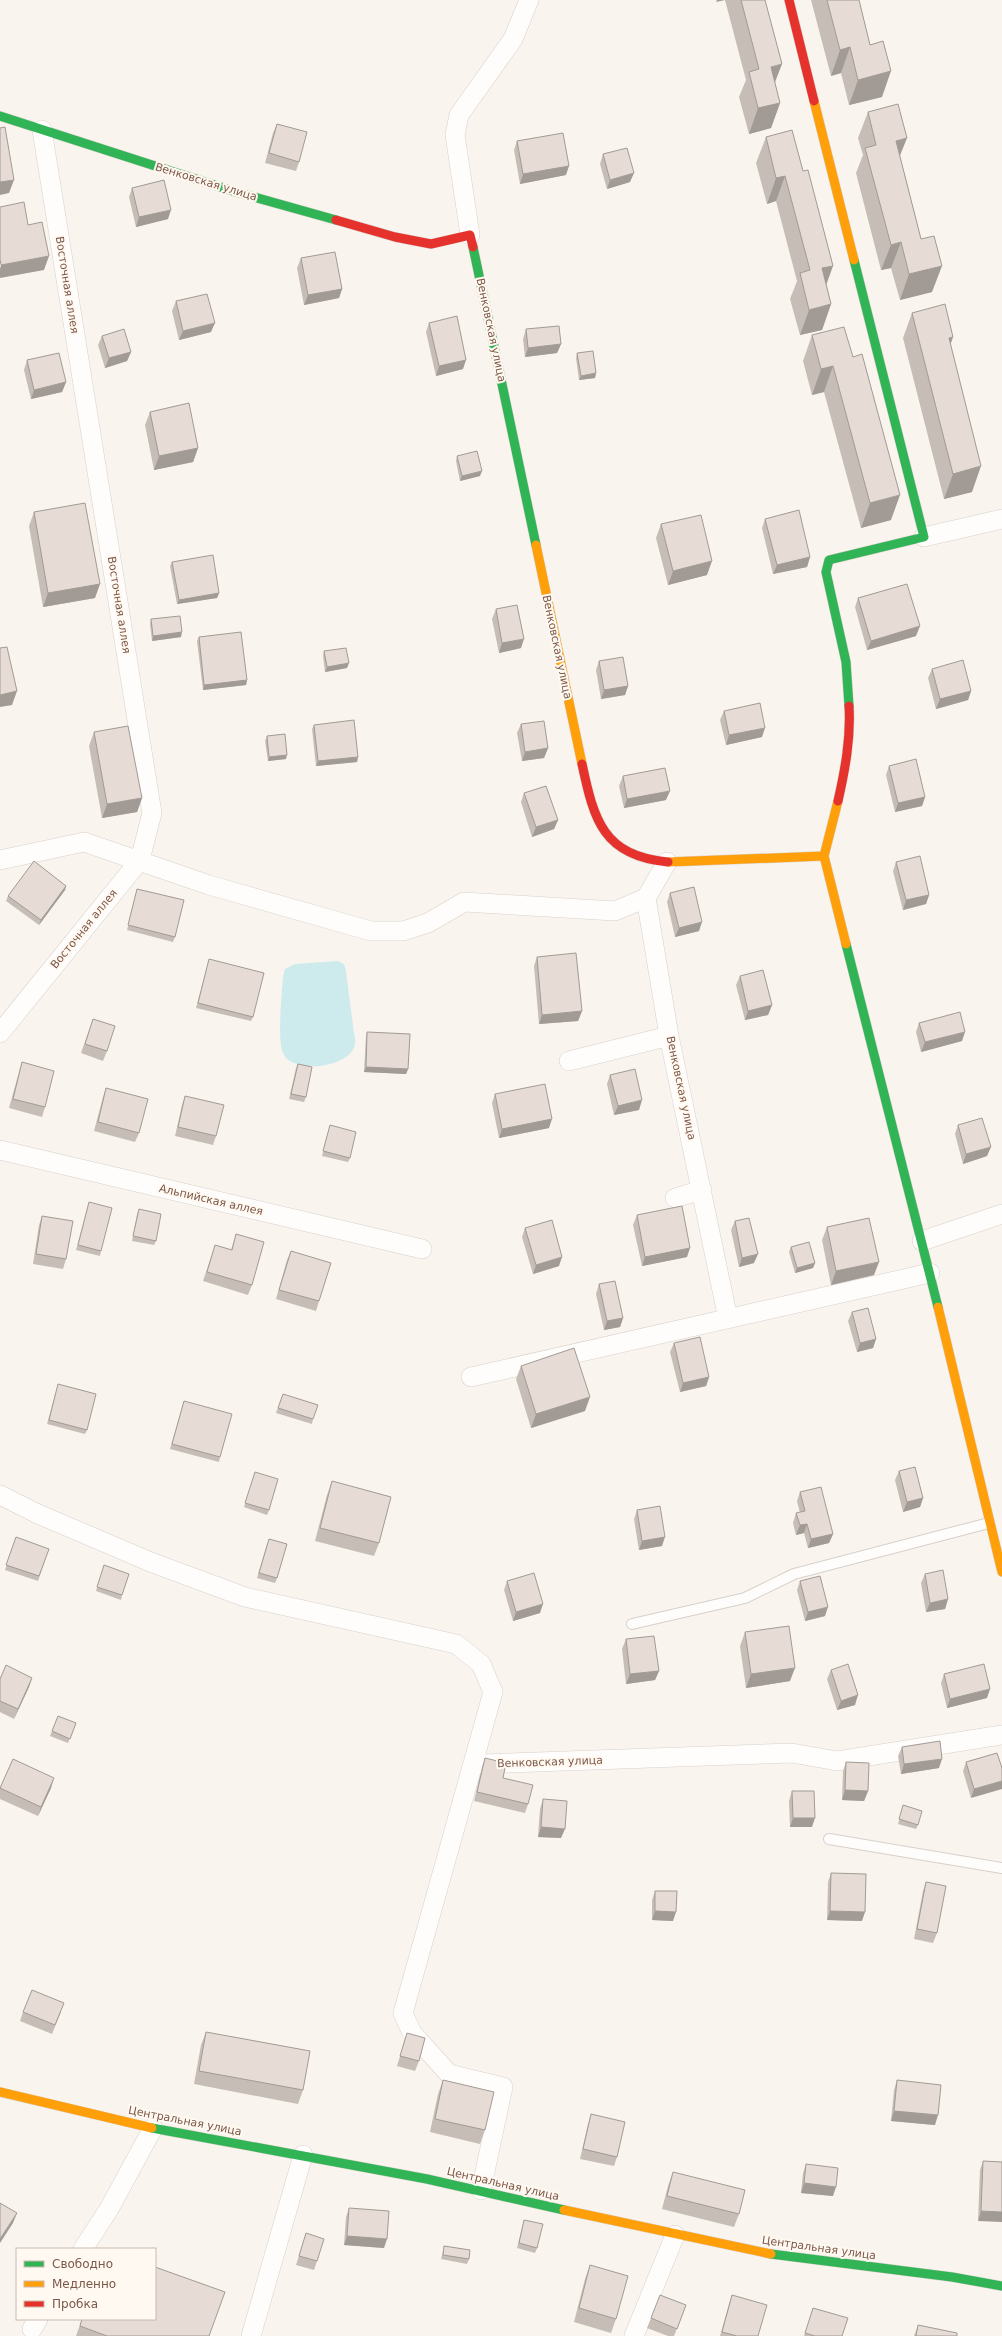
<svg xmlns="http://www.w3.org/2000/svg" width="1002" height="2336" viewBox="0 0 1002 2336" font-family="'DejaVu Sans',sans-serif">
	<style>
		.water { fill: #cdeaec }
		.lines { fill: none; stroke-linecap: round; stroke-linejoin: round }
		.lane-casing { stroke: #d9d0ca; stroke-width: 12 }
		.street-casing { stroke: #d9d0ca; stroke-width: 20 }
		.fast-casing { stroke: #dad1cb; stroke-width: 10 }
		.slow-casing { stroke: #dad1cb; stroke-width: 10 }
		.jam-casing { stroke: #dad1cb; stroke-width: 10 }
		.lane { stroke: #fefdfc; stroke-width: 10 }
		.street { stroke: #fefdfc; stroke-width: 19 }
		.fast { stroke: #30b455; stroke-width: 9 }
		.slow { stroke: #ff9f0a; stroke-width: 9 }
		.jam { stroke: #e5322d; stroke-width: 9 }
		.wall { fill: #c6bdb7 }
		.shaded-wall { fill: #a19a95 }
		.building { fill: #e6dcd5; stroke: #a19a95 }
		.labels { text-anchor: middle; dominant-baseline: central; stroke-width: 4; stroke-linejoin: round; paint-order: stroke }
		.street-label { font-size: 11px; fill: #7c5849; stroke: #fff9f1 }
	</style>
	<rect width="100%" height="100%" fill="#f9f4ee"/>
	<!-- water -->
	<path class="water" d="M338 961 344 964 346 971C348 989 351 1008 353 1026 353 1031 356 1039 355 1044 351 1068 292 1075 283 1053 277 1037 282 995 283 977L285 969 295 964Z"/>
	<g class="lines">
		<!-- lane casing -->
		<g class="lane-casing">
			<path id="lane" d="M632 1624 745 1598 794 1574 989 1523
				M829 1839 1002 1868"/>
		</g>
		<!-- street casing -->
		<g class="street-casing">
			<path id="street" d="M470 235 455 135 459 115 513 39 529 0
				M924 537 1002 519
				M0 860 84 842 209 885 371 931H403L428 923 464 902 615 911 646 898
				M667 862 646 898 669 1036 728 1319
				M0 1033 140 860 152 813 42 130
				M569 1061 669 1036
				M0 1150 422 1249
				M675 1198 702 1190
				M922 1241 1002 1214
				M471 1377 930 1273
				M0 1495 38 1514 153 1563 245 1597 456 1644 481 1664 493 1692 403 2013 412 2033 449 2074 503 2087 481 2190
				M481 1764 792 1753 837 1761 1002 1735
				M83 2249 109 2209 153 2128
				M32 2329 38 2319
				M251 2336 303 2155
				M634 2336 675 2235"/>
		</g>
		<!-- fast casing -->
		<g class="fast-casing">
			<path id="fast" d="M0 116 236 192 336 220
				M473 247 536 545
				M849 706 846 662 826 572 829 560 924 537 854 260
				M846 944 938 1307
				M152 2128 427 2179 564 2210
				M771 2254 952 2277 1002 2286"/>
		</g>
		<!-- slow casing -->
		<g class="slow-casing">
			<path id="slow" d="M814 101 854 260
				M536 545 582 764
				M838 801 824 856 846 944
				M668 862 824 856
				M938 1307 1002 1572
				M0 2092 152 2128
				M564 2210 771 2254"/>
		</g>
		<!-- jam casing -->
		<g class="jam-casing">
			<path id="jam" d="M789 0 814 101
				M336 220 395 237 431 244 470 235 473 247
				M582 764C594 820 603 856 668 862
				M838 801C845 770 851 738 849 706"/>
		</g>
		<!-- lane -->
		<use href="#lane" class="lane"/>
		<!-- street -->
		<use href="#street" class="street"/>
		<!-- fast -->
		<use href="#fast" class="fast"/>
		<!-- slow -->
		<use href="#slow" class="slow"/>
		<!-- jam -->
		<use href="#jam" class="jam"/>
	</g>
	<!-- wall -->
	<path class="wall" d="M725 0H765L775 83 780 103 771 128 749 134 739 97 746 80Z
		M811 0H859L870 45 882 97 849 105 841 73 831 76Z
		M868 112 900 156 921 239 932 292 900 300 891 268 881 270 856 173 863 155 858 138Z
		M277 124 299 162 296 171 265 163 273 133Z
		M792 130 826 284 831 304 822 330 800 335 790 299 797 281 776 201 767 204 756 163 766 137Z
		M517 141 566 175 520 184 514 150Z
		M603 154 630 182 607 189 600 164Z
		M132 188 168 219 136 227 129 197Z
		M301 258 342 289 339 298 304 305 297 268Z
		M176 301 211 332 179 340 172 311Z
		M912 313 953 337 950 345 972 492 944 499 903 338Z
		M429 323 463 369 436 376 426 332Z
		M526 329 561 344 557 353 525 357 523 339Z
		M812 335 853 357 891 520 861 528 824 392 812 395 803 361Z
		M102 336 131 352 127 361 105 368 98 345Z
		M577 353 596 373 595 378 579 380 576 358Z
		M27 360 66 382 62 392 31 399 24 370Z
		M150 412 198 448 193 462 154 470 145 425Z
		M457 456 480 476 460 481 456 461Z
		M34 512 95 598 43 607 29 526Z
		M765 519 810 557 807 567 773 574 762 528Z
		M661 524 707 575 668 585 656 538Z
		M172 562 219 593 217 598 177 604 170 566Z
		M858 598 916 636 867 650 855 607Z
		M496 609 521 648 499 653 492 619Z
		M151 619 181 637 152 641 150 624Z
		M199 637 247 680 246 685 203 690 197 641Z
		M324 651 347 668 325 672 323 656Z
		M599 661 628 686 625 695 601 699 596 670Z
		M932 669 971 691 968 700 936 709 928 678Z
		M724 711 762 737 726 745 720 720Z
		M521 724 548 748 544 758 522 761 517 733Z
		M314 725 358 757 357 762 316 766 312 729Z
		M94 732 142 798 137 812 102 818 89 746Z
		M267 736 286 759 268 761 265 741Z
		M889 766 925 797 922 806 895 812 886 775Z
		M623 776 666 800 624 808 619 786Z
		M524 793 558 820 554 829 532 837 521 802Z
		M896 862 929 895 926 904 903 910 893 871Z
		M66 886 65 890 39 925 6 901 8 896Z
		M137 889 175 937 173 942 127 930Z
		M670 893 699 931 675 937 667 902Z
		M537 957 582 1011 578 1021 539 1024 534 966Z
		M209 959 253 1017 251 1021 196 1008Z
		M740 976 772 1005 768 1015 745 1020 736 985Z
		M93 1019 107 1051 103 1061 81 1053Z
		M919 1023 962 1041 921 1052 916 1032Z
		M367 1032 408 1069 406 1074 364 1072 366 1036Z
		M22 1062 45 1107 42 1117 9 1108 19 1072Z
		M298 1064 306 1097 304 1102 289 1099 296 1068Z
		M610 1075 639 1110 614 1115 607 1084Z
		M106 1088 139 1133 135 1142 94 1131 103 1097Z
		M495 1094 549 1128 499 1138 492 1103Z
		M185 1096 216 1136 213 1145 175 1136 182 1105Z
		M330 1125 350 1158 348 1162 322 1156Z
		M958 1125 987 1156 963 1164 955 1134Z
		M89 1202 101 1251 100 1256 76 1250Z
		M139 1209 156 1241 154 1245 132 1241 137 1214Z
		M637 1215 687 1257 642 1266 633 1225Z
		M42 1216 66 1259 63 1269 33 1264 39 1225Z
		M735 1221 754 1263 739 1267 731 1230Z
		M827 1227 874 1275 831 1285 822 1240Z
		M525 1228 559 1266 533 1274 522 1237Z
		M236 1234 252 1285 248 1295 203 1281 215 1245 231 1250Z
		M791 1247 815 1263 813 1268 795 1273 789 1252Z
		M291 1251 319 1301 316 1311 276 1299 287 1260Z
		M599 1284 623 1318 620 1327 604 1330 596 1294Z
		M852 1312 876 1339 873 1348 857 1352 848 1321Z
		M674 1343 709 1377 706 1386 680 1392 670 1352Z
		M521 1366 585 1411 531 1428 516 1379Z
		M58 1384 87 1430 85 1434 47 1424Z
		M283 1394 313 1419 312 1424 276 1413Z
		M184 1401 220 1457 219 1462 170 1449Z
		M899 1471 923 1498 920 1507 903 1512 895 1480Z
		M255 1472 269 1510 267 1515 244 1507Z
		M332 1481 379 1543 374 1556 315 1541 327 1495Z
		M800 1492 833 1534 829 1543 808 1548 804 1533 796 1535 793 1523 796 1513H800L797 1501Z
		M637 1510 662 1546 639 1550 634 1519Z
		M16 1537 49 1549 38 1581 5 1570Z
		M267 1544 277 1578 275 1583 257 1578Z
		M104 1565 122 1595 121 1600 96 1591Z
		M925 1574 948 1599 945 1609 926 1612 921 1583Z
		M507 1581 540 1613 513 1621 504 1590Z
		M800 1581 825 1616 805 1621 797 1590Z
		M745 1632 790 1681 746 1688 740 1646Z
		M626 1639 659 1671 655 1680 626 1684 622 1649Z
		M831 1670 855 1705 837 1710 827 1679Z
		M944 1674 987 1698 947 1708 941 1683Z
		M32 1678 29 1687 14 1719 0 1712V1679Z
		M58 1716 76 1723 68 1743 50 1736Z
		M902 1747 939 1768 901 1774 898 1756Z
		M997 1753 971 1798 963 1771 966 1762Z
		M485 1758 503 1778 528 1804 525 1813 474 1801 482 1767Z
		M846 1762 868 1791 864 1801 842 1800 843 1771Z
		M0 1787 51 1788 38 1816 0 1799Z
		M792 1791 812 1827H790L789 1801Z
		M543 1799 561 1838 538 1837 540 1809Z
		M902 1810 918 1825 916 1829 898 1824Z
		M831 1873 862 1921 827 1920 828 1882Z
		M926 1882 937 1933 933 1943 914 1939 923 1891Z
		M655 1891 673 1921 652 1920V1900Z
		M23 2012H61L52 2034 20 2021Z
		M206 2032 303 2090 298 2104 194 2084 201 2045Z
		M407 2033 419 2061 415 2071 397 2066Z
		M443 2080 485 2130 480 2144 430 2132 438 2094Z
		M897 2080 935 2125 891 2121 894 2090Z
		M591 2114 617 2157 614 2166 580 2159 588 2124Z
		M983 2161 1002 2162 978 2221 980 2170Z
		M806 2164 833 2196 801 2193 803 2173Z
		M673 2172 739 2214 734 2227 662 2209 668 2186Z
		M349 2208 384 2248 344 2245 346 2217Z
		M524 2220 537 2248 535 2253 517 2248Z
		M306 2233 317 2261 314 2270 296 2265Z
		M444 2246 469 2259 467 2264 441 2259 443 2251Z
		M590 2265 616 2319 611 2333 574 2322 585 2279Z
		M732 2295 758 2336H720L729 2304Z
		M686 2305 674 2336H668L647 2328 651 2318Z
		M813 2308 842 2336H804Z
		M82 2319 209 2336H76Z
		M918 2325 957 2336H914Z"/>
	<!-- shaded-wall -->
	<path class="shaded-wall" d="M717 0H725L716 2Z
		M850 47 841 73 831 76 840 50Z
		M782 64 772 90 771 67Z
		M891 71 882 97 849 105 858 80Z
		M780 103 771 128 749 134 758 108Z
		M907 138 897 163 896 141Z
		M569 166 566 175 520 184 523 174Z
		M634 173 630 182 607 189 610 180Z
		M785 176 776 201 767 204 776 178Z
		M14 180 9 193 0 195V182Z
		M171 210 168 219 136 227 139 217Z
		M901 242 891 268 881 270 891 245Z
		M49 256 44 270 0 278V269L1 265Z
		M833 266 824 291 822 268Z
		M942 266 932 292 900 300 909 274Z
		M342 289 339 298 304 305 308 295Z
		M831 304 822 330 800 335 809 310Z
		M215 323 211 332 179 340 183 331Z
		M953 337 944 363 949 338Z
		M561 344 557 353 525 357 528 348Z
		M131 352 127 361 105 368 109 358Z
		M466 360 463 369 436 376 439 366Z
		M833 366 824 392 812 395 821 369Z
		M596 373 595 378 579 380 581 376Z
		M66 382 62 392 31 399 34 390Z
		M198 448 193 462 154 470 159 456Z
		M981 466 972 492 944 499 953 474Z
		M482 471 480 476 460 481 462 476Z
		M900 495 891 520 861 528 870 503Z
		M810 557 807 567 773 574 777 565Z
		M712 561 707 575 668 585 673 571Z
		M100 584 95 598 43 607 48 593Z
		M219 593 217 598 177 604 179 600Z
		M920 626 916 636 867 650 871 641Z
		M182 632 181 637 152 641 153 636Z
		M524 639 521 648 499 653 502 643Z
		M349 663 347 668 325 672 327 667Z
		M247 680 246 685 203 690 204 685Z
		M628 686 625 695 601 699 604 690Z
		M17 691 12 705 0 707V695Z
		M971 691 968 700 936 709 940 699Z
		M765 728 762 737 726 745 729 735Z
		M548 748 544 758 522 761 525 752Z
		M287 755 286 759 268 761 269 757Z
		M358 757 357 762 316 766 318 761Z
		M670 791 666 800 624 808 627 799Z
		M925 797 922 806 895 812 898 803Z
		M142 798 137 812 102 818 107 804Z
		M558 820 554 829 532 837 536 827Z
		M66 886 65 890 39 925 41 920Z
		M929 895 926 904 903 910 906 900Z
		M702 922 699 931 675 937 679 928Z
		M772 1005 768 1015 745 1020 748 1011Z
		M582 1011 578 1021 539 1024 542 1015Z
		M965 1032 962 1041 921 1052 925 1042Z
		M366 1067 408 1069 406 1074 364 1072Z
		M642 1100 639 1110 614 1115 618 1106Z
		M552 1119 549 1128 499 1138 502 1129Z
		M991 1147 987 1156 963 1164 966 1154Z
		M690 1248 687 1257 642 1266 645 1257Z
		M758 1254 754 1263 739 1267 742 1258Z
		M562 1257 559 1266 533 1274 536 1265Z
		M879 1262 874 1275 831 1285 836 1271Z
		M815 1263 813 1268 795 1273 797 1268Z
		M623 1318 620 1327 604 1330 607 1321Z
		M876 1339 873 1348 857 1352 860 1343Z
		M709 1377 706 1386 680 1392 683 1383Z
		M590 1397 585 1411 531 1428 536 1414Z
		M923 1498 920 1507 903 1512 907 1502Z
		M807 1524 804 1533 796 1535 800 1525Z
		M833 1534 829 1543 808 1548 811 1539Z
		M665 1537 662 1546 639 1550 642 1541Z
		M948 1599 945 1609 926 1612 930 1603Z
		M543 1604 540 1613 513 1621 516 1612Z
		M828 1607 825 1616 805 1621 808 1612Z
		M795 1668 790 1681 746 1688 751 1674Z
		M659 1671 655 1680 626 1684 630 1674Z
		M32 1678 29 1687 14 1719 18 1709Z
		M990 1689 987 1698 947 1708 950 1699Z
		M858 1695 855 1705 837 1710 841 1701Z
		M942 1759 939 1768 901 1774 904 1764Z
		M54 1778 51 1788 38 1816 41 1807Z
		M1002 1781V1789L971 1798 974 1789Z
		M845 1790 868 1791 864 1801 842 1800Z
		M793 1818H815L812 1827H790Z
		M541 1827 565 1829 561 1838 538 1837Z
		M655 1911 676 1912 673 1921 652 1920Z
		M830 1911 865 1912 862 1921 827 1920Z
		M894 2111 938 2115 935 2125 891 2121Z
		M804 2183 836 2187 833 2196 801 2193Z
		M981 2211 1002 2212V2222L978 2221Z
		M17 2213 13 2223 0 2243V2239Z
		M347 2236 387 2239 384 2248 344 2245Z"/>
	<!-- building -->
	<path class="building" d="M741 0H765L782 64 771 67 780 103 758 108 749 72 759 69Z
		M827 0H859L870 45 883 41 891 71 858 80 850 47 840 50Z
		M898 104 907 138 896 141 921 239 934 236 942 266 909 274 901 242 891 245 865 148 876 145 868 112Z
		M277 124 307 132 299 162 269 153Z
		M5 127 14 180 0 182V128Z
		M792 130 803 171 808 170 833 266 822 268 831 304 809 310 800 273 810 270 785 176 776 178 766 137Z
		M563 133 569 166 523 174 517 141Z
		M627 148 634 173 610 180 603 154Z
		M164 180 171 210 139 217 132 188Z
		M24 202 28 225 42 222 49 256 1 265 0 259V207Z
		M335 252 342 289 308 295 301 258Z
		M207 294 215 323 183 331 176 301Z
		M945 304 953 337 949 338 981 466 953 474 912 313Z
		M457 316 466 360 439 366 429 323Z
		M559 326 561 344 528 348 526 329Z
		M844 327 853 357 862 354 900 495 870 503 833 366 821 369 812 335Z
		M124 329 131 352 109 358 102 336Z
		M593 351 596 373 581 376 577 353Z
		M59 353 66 382 34 390 27 360Z
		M189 403 198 448 159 456 150 412Z
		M477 451 482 471 462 476 457 456Z
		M85 503 100 584 48 593 34 512Z
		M799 510 810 557 777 565 765 519Z
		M701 515 712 561 673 571 661 524Z
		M213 555 219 593 179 600 172 562Z
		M907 584 920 626 871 641 858 598Z
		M517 605 524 639 502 643 496 609Z
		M180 616 182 632 153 636 151 619Z
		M241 632 247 680 204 685 199 637Z
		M7 647 17 691 0 695V648Z
		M346 648 349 663 327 667 324 651Z
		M623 657 628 686 604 690 599 661Z
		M963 660 971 691 940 699 932 669Z
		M760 703 765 728 729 735 724 711Z
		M354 720 358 757 318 761 314 725Z
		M544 721 548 748 525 752 521 724Z
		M128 726 142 798 107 804 94 732Z
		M285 734 287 755 269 757 267 736Z
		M916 759 925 797 898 803 889 766Z
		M665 768 670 791 627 799 623 776Z
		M546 786 558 820 536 827 524 793Z
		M920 856 929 895 906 900 896 862Z
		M34 861 66 886 41 920 8 896Z
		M694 887 702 922 679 928 670 893Z
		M137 889 184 900 175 937 128 925Z
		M576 953 582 1011 542 1015 537 957Z
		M209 959 264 973 253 1017 198 1003Z
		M763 970 772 1005 748 1011 740 976Z
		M960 1012 965 1032 925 1042 919 1023Z
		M93 1019 115 1026 107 1051 85 1044Z
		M367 1032 410 1034 408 1069 366 1067Z
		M22 1062 54 1071 45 1107 13 1099Z
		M298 1064 312 1067 306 1097 291 1094Z
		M635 1069 642 1100 618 1106 610 1075Z
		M545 1084 552 1119 502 1129 495 1094Z
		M106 1088 148 1099 139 1133 98 1122Z
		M185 1096 224 1105 216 1136 178 1127Z
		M982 1118 991 1147 966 1154 958 1125Z
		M330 1125 356 1132 350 1158 323 1151Z
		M89 1202 112 1208 101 1251 78 1245Z
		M682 1206 690 1248 645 1257 637 1215Z
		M139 1209 161 1214 156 1241 133 1236Z
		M42 1216 73 1221 66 1259 36 1254Z
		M749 1218 758 1254 742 1258 735 1221Z
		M869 1218 879 1262 836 1271 827 1227Z
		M552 1220 562 1257 536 1265 525 1228Z
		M236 1234 264 1242 252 1285 207 1272 215 1245 232 1250Z
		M809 1242 815 1263 797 1268 791 1247Z
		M291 1251 331 1263 319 1301 279 1290Z
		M615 1281 623 1318 607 1321 599 1284Z
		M868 1308 876 1339 860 1343 852 1312Z
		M700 1337 709 1377 683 1383 674 1343Z
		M574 1348 590 1397 536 1414 521 1366Z
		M58 1384 96 1394 87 1430 49 1420Z
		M283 1394 318 1405 313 1419 278 1408Z
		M184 1401 232 1414 220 1457 172 1444Z
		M915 1467 923 1498 907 1502 899 1471Z
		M255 1472 278 1479 269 1510 245 1503Z
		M332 1481 391 1497 379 1543 320 1528Z
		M821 1487 833 1534 811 1539 807 1524 800 1525 796 1513 805 1511 800 1492Z
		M660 1506 665 1537 642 1541 637 1510Z
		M16 1537 49 1549 39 1576 6 1565Z
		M269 1539 287 1544 277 1578 259 1573Z
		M104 1565 129 1574 122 1595 97 1587Z
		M943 1570 948 1599 930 1603 925 1574Z
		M534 1573 543 1604 516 1612 507 1581Z
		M820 1576 828 1607 808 1612 800 1581Z
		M789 1626 795 1668 751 1674 745 1632Z
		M654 1636 659 1671 630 1674 626 1639Z
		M848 1664 858 1695 841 1701 831 1670Z
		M984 1664 990 1689 950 1699 944 1674Z
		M6 1665 32 1678 18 1709 0 1701V1679Z
		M58 1716 76 1723 70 1739 52 1731Z
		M940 1741 942 1759 904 1764 902 1747Z
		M997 1753 1002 1768V1781L974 1789 966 1762Z
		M485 1758 506 1763 503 1778 533 1785 528 1804 477 1792Z
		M13 1759 54 1778 41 1807 0 1788Z
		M846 1762 869 1763 868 1791 845 1790Z
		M792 1791H814L815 1818H793Z
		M543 1799 567 1801 565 1829 541 1827Z
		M903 1805 922 1811 918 1825 899 1819Z
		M831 1873 866 1874 865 1912 830 1911Z
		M926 1882 946 1886 937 1933 917 1929Z
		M655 1891H677L676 1912 655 1911Z
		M32 1990 64 2003 55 2025 23 2012Z
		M206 2032 310 2051 303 2090 199 2071Z
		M407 2033 425 2038 419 2061 400 2056Z
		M443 2080 494 2092 485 2130 435 2119Z
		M897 2080 941 2085 938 2115 894 2111Z
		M591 2114 625 2122 617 2157 583 2149Z
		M983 2161 1002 2162V2212L981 2211Z
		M806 2164 838 2168 836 2187 804 2183Z
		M673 2172 745 2190 739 2214 667 2196Z
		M0 2203 17 2213 0 2239Z
		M349 2208 389 2211 387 2239 347 2236Z
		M524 2220 543 2224 537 2248 519 2243Z
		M306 2233 324 2239 317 2261 299 2256Z
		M444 2246 470 2250 469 2259 443 2255Z
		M590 2265 628 2276 616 2319 579 2308Z
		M155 2267 225 2292 209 2336H107L80 2326 82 2319H155Z
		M660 2295 686 2305 677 2329 651 2318Z
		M732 2295 767 2305 758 2336H737L722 2332Z
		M813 2308 848 2318 842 2336H815L805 2333Z
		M918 2325 957 2333V2336H916Z"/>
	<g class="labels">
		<!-- street labels -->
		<g class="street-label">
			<text transform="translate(206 182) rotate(17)">Венковская улица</text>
			<text transform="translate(67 285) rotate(81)">Восточная аллея</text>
			<text transform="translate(491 330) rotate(78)">Венковская улица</text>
			<text transform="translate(119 605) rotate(81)">Восточная аллея</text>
			<text transform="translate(557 647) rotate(78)">Венковская улица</text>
			<text transform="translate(84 929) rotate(-51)">Восточная аллея</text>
			<text transform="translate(681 1088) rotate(78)">Венковская улица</text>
			<text transform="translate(211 1200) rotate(13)">Альпийская аллея</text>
			<text transform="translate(550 1762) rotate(-2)">Венковская улица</text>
			<text transform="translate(185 2121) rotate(11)">Центральная улица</text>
			<text transform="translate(503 2184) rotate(13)">Центральная улица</text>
			<text transform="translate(819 2248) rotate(8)">Центральная улица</text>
		</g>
	</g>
	<!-- legend -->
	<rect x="16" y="2248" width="140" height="72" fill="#fff9f1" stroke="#cbb9ae"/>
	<rect x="24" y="2261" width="20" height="6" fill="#30b455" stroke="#cbb9ae"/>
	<text x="52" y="2268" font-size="12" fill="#7c5849">Свободно</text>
	<rect x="24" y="2281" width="20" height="6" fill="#ff9f0a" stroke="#cbb9ae"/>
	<text x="52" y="2288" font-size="12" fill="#7c5849">Медленно</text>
	<rect x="24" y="2301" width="20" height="6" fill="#e5322d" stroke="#cbb9ae"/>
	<text x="52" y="2308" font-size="12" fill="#7c5849">Пробка</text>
</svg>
